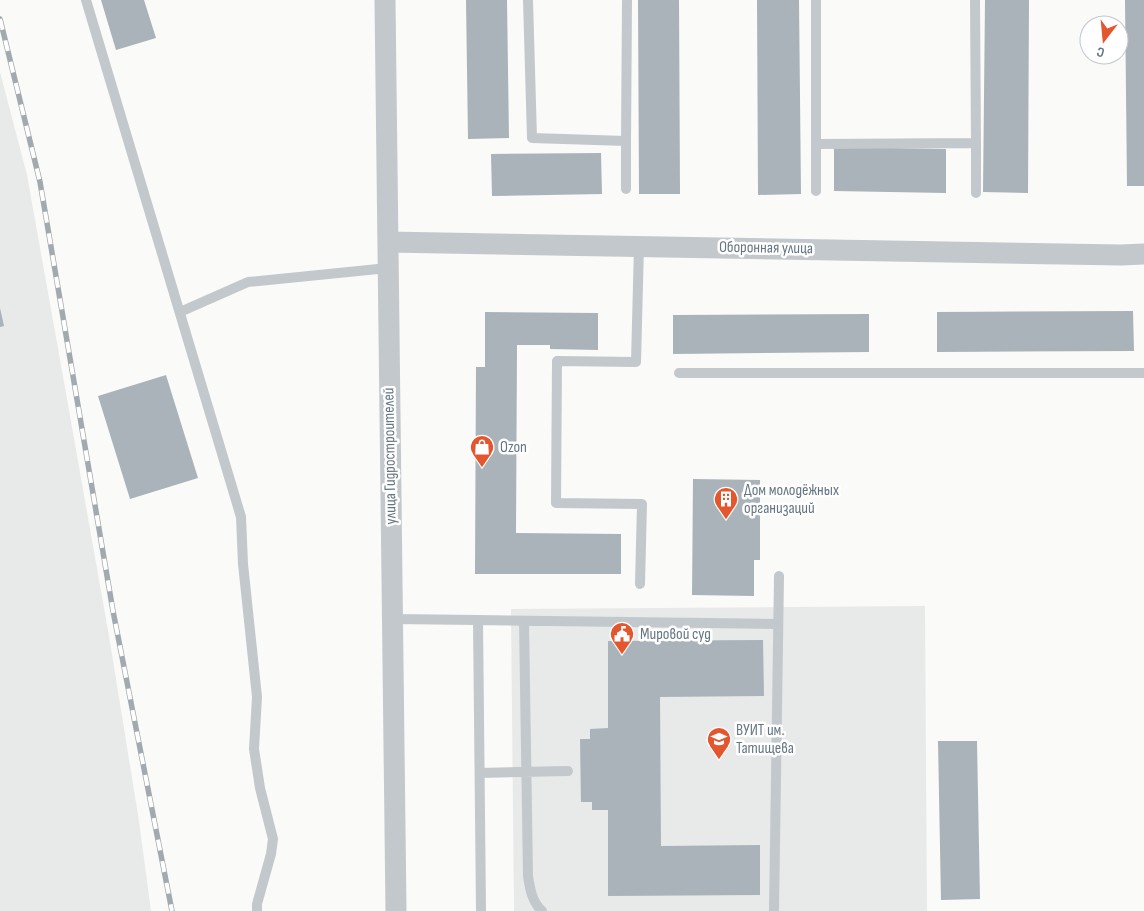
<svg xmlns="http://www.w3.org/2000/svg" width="1144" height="911" viewBox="0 0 1144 911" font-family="'Sofia Sans Condensed',sans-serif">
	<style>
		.built { fill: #e8e9e9 }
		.building { fill: #aab3b9 }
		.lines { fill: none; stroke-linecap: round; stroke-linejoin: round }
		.service { stroke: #c3c8cc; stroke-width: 10 }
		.minor { stroke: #c3c8cc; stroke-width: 21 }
		.rail-casing { stroke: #a2aab0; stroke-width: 5.5 }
		.rail { stroke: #fff; stroke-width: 4; stroke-dasharray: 11; stroke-linecap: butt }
		.labels { text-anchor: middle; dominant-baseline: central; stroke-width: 5; stroke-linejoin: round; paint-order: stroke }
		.street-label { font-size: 16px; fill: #657683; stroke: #fff }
		.poi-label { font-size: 16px; fill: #657683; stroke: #fff; text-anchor: start }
	</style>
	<rect width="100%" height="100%" fill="#fafaf8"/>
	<!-- built -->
	<path class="built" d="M0 72 27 175 64 382 110 642 139 821 151 911H0Z
		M925 606 927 911H514L511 609Z"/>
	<!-- building -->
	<path class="building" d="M101 0H144L156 38 116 50Z
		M466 0H507L509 138 468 139Z
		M638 0H679L680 194H639Z
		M757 0H799L801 194 758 195Z
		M985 0H1029L1028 193 983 192Z
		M1125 0H1144V186H1127Z
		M834 147 946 149V193L834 191Z
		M601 153 602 194 492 196 491 154Z
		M0 308 4 326 0 327Z
		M1133 311 1134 351 937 352V312Z
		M485 312 598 313V350L550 349V345H517L516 533 621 534V574H475L476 367H485Z
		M869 314V352L673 354V315Z
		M166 375 198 478 130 499 98 396Z
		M693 479 760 480V560H754V596L692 595Z
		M763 640 764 696 660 697 661 846 760 845V895L608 896V810H592V802H581L580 739H590V729L608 728V641Z
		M938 741H977L980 899 941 900Z"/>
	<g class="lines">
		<!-- service -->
		<path class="service" d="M86 0 241 517 243 564 257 697 254 749 260 788 273 839 271 854 257 904V911
			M528 0 532 138 626 141 627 0
			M626 141V189
			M976 143V193
			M816 144 976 143 975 0
			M816 191V0
			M639 246 636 362 557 361 556 503 642 504 640 584
			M180 312 248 282 388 268
			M679 373H1144
			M392 619 478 620 481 911
			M478 620 778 624
			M524 621 528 876C530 889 532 902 542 911
			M480 773 568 771
			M774 911 779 576"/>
		<!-- minor -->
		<path class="minor" d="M385 0 396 911
			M388 242 1121 255 1144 254"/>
		<!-- rail casing -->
		<g class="rail-casing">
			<path id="rail" d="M0 19 40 182 113 611 172 911"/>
		</g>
		<!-- rail -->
		<use href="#rail" class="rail"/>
	</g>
	<!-- icons -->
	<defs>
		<g id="shop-pin" transform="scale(1.25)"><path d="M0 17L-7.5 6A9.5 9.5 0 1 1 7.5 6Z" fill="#e4572e" stroke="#fff"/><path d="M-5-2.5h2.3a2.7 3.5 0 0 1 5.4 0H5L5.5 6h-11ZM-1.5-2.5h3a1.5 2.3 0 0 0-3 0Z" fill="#fff"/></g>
		<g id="building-pin" transform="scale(1.25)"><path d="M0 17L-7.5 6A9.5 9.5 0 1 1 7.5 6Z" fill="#e4572e" stroke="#fff"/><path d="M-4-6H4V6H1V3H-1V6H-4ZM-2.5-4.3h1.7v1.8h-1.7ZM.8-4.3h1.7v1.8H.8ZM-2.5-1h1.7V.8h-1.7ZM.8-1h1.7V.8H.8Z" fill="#fff"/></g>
		<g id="civic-pin" transform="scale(1.25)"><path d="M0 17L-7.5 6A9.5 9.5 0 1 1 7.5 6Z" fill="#e4572e" stroke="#fff"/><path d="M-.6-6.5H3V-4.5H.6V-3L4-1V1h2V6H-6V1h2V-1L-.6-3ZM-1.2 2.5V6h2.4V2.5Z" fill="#fff"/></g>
		<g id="university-pin" transform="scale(1.25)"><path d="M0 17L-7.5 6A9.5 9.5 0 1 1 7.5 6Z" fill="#e4572e" stroke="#fff"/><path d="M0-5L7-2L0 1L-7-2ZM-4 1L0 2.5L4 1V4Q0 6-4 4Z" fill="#fff"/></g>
	</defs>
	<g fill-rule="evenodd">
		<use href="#shop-pin" x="482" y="447"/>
		<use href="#building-pin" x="726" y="499"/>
		<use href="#civic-pin" x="622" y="634"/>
		<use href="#university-pin" x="719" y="739"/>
	</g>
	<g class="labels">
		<!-- street labels -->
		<g class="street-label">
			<text transform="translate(766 248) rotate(1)">Оборонная улица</text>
			<text transform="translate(390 456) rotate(-91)">улица Гидростроителей</text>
		</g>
		<!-- poi labels -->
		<g class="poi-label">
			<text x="500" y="447">Ozon</text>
			<text x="744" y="490">Дом молодёжных<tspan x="744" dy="18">организаций</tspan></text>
			<text x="640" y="634">Мировой суд</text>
			<text x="736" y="730">ВУИТ им.<tspan x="736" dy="18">Татищева</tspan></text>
		</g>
	</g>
	<!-- north arrow -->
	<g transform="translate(1104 40) rotate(196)"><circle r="24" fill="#ffffff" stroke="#c1c8cd"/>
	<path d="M0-4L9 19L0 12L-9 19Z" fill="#e4572e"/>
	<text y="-8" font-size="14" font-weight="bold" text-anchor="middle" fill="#657683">С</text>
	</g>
</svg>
